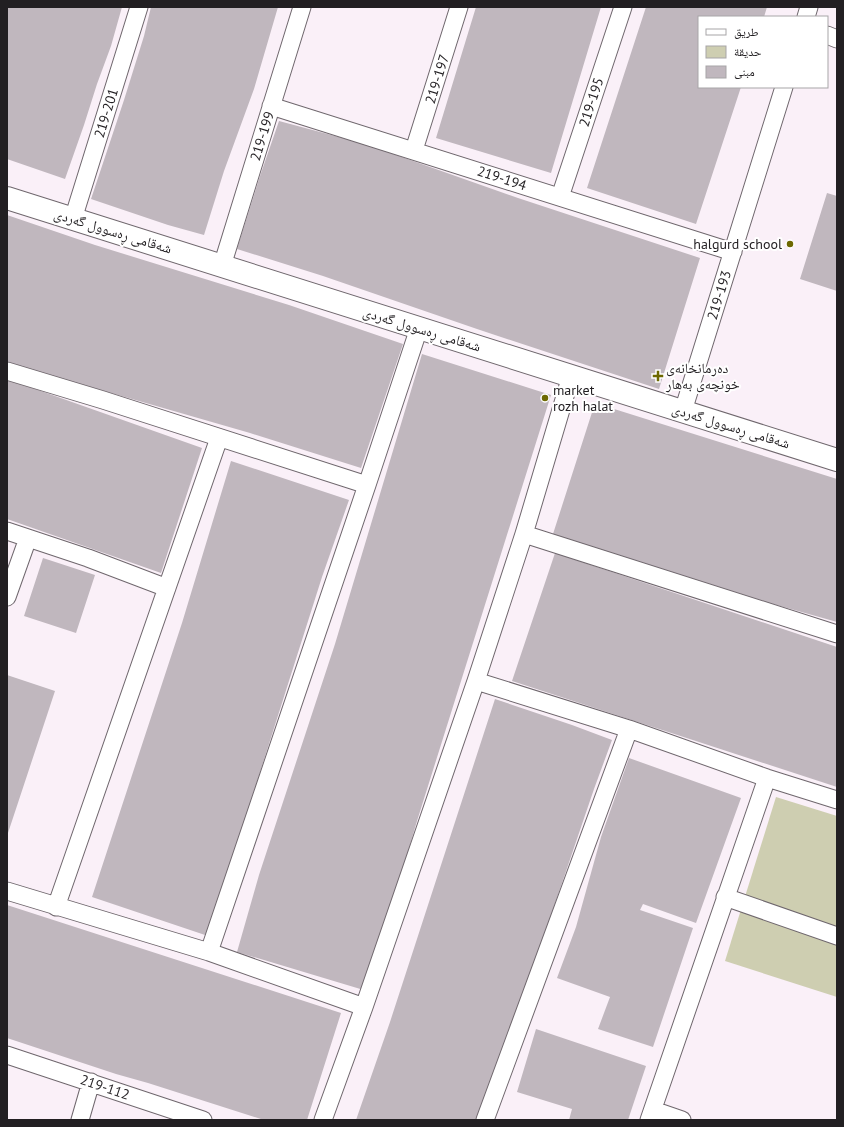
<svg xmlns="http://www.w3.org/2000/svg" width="844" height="1127" viewBox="0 0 844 1127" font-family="'PT Sans','Noto Naskh Arabic',sans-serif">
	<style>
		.green { fill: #ceceb1 }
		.building { fill: #c0b7be }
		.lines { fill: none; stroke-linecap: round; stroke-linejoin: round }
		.street-casing { stroke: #6f676d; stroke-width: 19 }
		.secondary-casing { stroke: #6f676d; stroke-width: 24 }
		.street { stroke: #fff; stroke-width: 17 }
		.secondary { stroke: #fff; stroke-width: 22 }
		.poi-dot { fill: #6d6801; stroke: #fff; stroke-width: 1.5 }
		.labels { text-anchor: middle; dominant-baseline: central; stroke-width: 4; stroke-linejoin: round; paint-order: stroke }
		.street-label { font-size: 14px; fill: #221f22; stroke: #fff }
		.poi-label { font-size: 14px; fill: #221f22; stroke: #fff; text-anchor: start }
	</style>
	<rect width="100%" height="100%" fill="#faf0f8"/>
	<!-- green -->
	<path class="green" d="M776 797 837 816V997L725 961Z"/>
	<!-- building -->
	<path class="building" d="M7 7H122L111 46 97 84 84 125 65 179 7 159Z
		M151 7H278L254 89 224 171 204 235 168 225 91 199 124 100 144 36Z
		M476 7H601L551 173 436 138Z
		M646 7H767L764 17H699V87H741L696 224 587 188Z
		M279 121 365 144 518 198 700 258 659 389 477 329 323 276 237 249 260 176Z
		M827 193 837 196V291L800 279Z
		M7 215 95 245 289 305 403 344 361 468 250 433 7 363Z
		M422 354 551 395 417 821 367 991 237 952 259 875 335 644Z
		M7 379 202 448 161 573 7 519Z
		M595 403 837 479V622L766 602 553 534Z
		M231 461 349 500 322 577 208 936 92 897 182 623Z
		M555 553 837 647V787L512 681Z
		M43 558 95 575 76 633 24 616Z
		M7 675 55 691 7 836Z
		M495 699 572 725 612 740 594 789 546 930 477 1120H356L390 1022Z
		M629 758 741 798 696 923 643 904 640 910 693 928 653 1047 598 1029 610 997 557 978 576 927 601 837Z
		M7 905 341 1013 307 1120H264L148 1083 116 1074 7 1038Z
		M536 1029 646 1066 628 1120H569L572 1109 517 1092Z"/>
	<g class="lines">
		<!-- street casing -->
		<g class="street-casing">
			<path id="street" d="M806 17 809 7
				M827 35 837 39
				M271 106 733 252
				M414 150 459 7
				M560 197 623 7
				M73 219 139 7
				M222 266 302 7
				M7 371 103 400 367 485
				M683 411 784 87
				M7 531 88 558 167 588
				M524 534 837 634
				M7 597 28 538
				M476 681 629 729 767 778 837 800
				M7 891 209 952 364 1007
				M725 897 837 936
				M56 907 219 438
				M209 952 367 485 419 328
				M7 1055 203 1120
				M653 1110 682 1120
				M80 1120 91 1082
				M323 1120 364 1007 476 681 524 534 571 376
				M485 1120 629 729
				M649 1120 767 778"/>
		</g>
		<!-- secondary casing -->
		<g class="secondary-casing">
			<path id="secondary" d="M7 198 837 460"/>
		</g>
		<!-- street -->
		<use href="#street" class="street"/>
		<!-- secondary -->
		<use href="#secondary" class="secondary"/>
	</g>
	<!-- markers -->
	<g class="poi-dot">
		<circle cx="790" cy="244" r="4"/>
		<path d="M656 370h4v4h4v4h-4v4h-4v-4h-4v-4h4z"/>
		<circle cx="545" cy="398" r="4"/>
	</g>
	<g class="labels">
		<!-- street labels -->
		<g class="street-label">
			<text transform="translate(437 79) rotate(-73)">219-197</text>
			<text transform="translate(591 102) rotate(-72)">219-195</text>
			<text transform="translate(106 113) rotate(-73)">219-201</text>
			<text transform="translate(262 136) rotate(-73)">219-199</text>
			<text transform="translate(502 178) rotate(18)">219-194</text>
			<text transform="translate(113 231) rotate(17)">شەقامی ڕەسوول گەردی</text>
			<text transform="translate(719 295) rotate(-73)">219-193</text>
			<text transform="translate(422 329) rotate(17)">شەقامی ڕەسوول گەردی</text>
			<text transform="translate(731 426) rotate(17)">شەقامی ڕەسوول گەردی</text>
			<text transform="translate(105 1087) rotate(19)">219-112</text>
		</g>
		<!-- poi labels -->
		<g class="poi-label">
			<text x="782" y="244" text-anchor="end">halgurd school</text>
			<text x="666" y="368">دەرمانخانەی<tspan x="666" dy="16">خونچەی بەهار</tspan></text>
			<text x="553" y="390">market<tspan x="553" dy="16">rozh halat</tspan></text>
		</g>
	</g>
	<!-- border -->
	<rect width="844" height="1127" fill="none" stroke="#221f22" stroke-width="16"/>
	<!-- legend -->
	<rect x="698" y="16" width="130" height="72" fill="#ffffff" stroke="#a7a5a7"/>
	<rect x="706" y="29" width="20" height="6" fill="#ffffff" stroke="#a7a5a7"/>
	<text x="734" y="36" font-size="12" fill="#221f22">طريق</text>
	<rect x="706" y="46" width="20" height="12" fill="#ceceb1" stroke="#a7a5a7"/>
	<text x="734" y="56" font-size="12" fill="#221f22">حديقة</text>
	<rect x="706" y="66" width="20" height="12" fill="#c0b7be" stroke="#a7a5a7"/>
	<text x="734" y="76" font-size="12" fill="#221f22">مبنى</text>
</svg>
